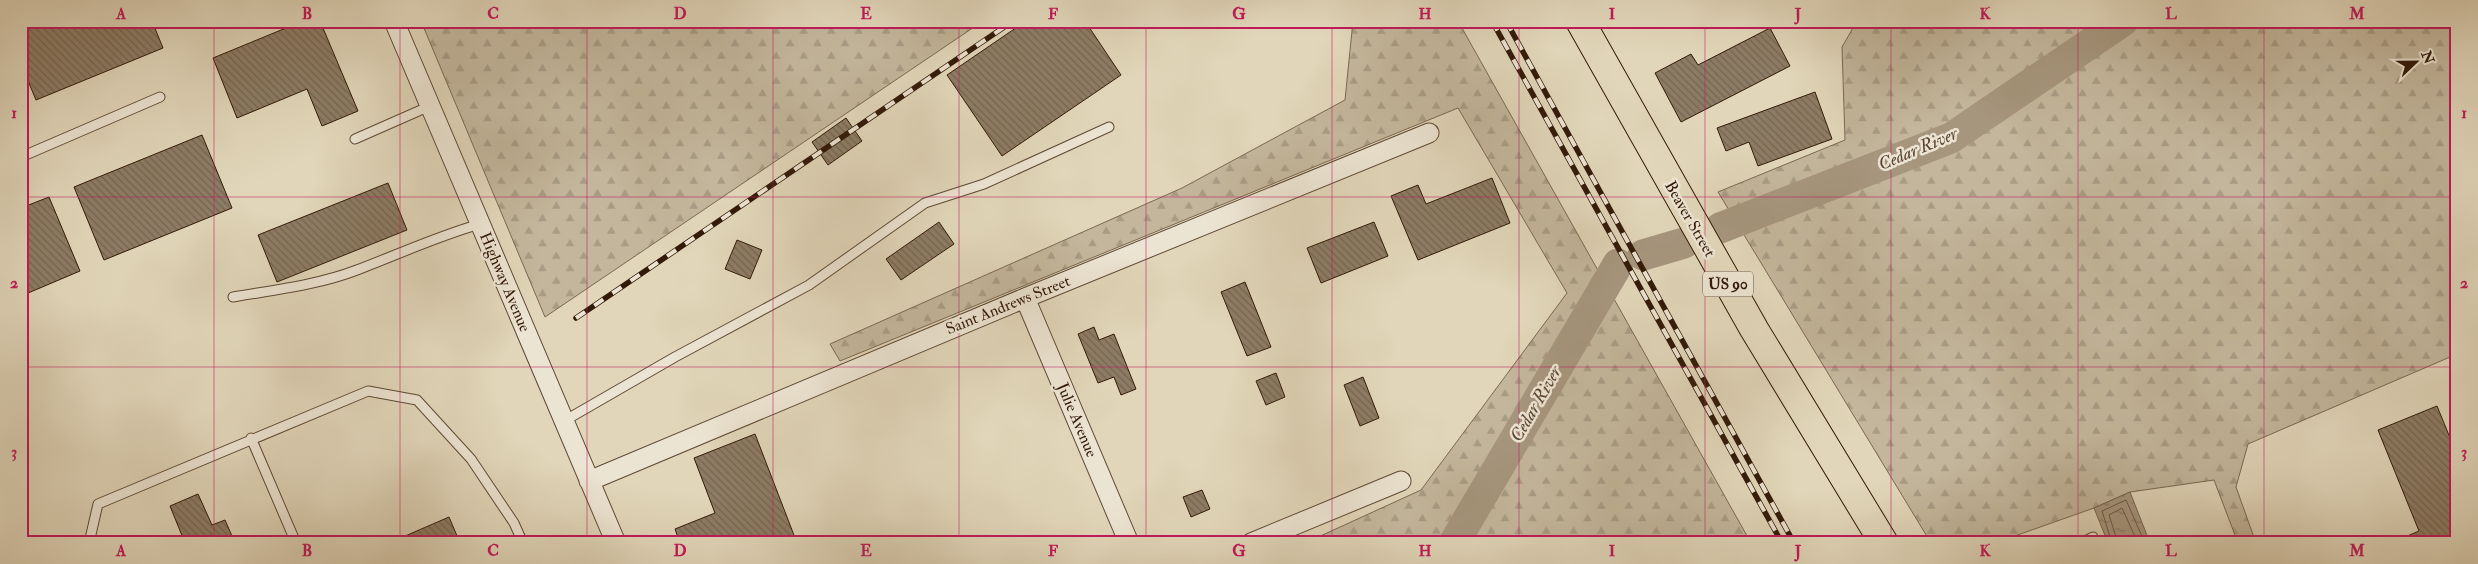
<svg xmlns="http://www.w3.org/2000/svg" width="2478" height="564" viewBox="0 0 2478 564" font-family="'IM FELL Double Pica',serif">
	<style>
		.forest { fill: url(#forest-firs); stroke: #7a6852 }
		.water { fill: url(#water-ripples); stroke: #78644f }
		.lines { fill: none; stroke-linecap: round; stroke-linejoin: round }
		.shore { stroke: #6c5844; stroke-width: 1 }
		.river { stroke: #a6967e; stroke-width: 31 }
		.building { fill: url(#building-back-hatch); stroke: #321a09 }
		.lane-casing { stroke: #5e4935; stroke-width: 11 }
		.street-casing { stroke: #5e4935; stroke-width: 21 }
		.primary-casing { stroke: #321a09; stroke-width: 30 }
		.lane { stroke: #ece4d2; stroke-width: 9 }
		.street { stroke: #ece4d2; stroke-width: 19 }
		.primary { stroke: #e1d6ba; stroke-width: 28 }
		.rail-casing { stroke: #321a09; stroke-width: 5.5 }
		.rail { stroke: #ece4d2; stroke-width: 4; stroke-dasharray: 11; stroke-linecap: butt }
		.grid { fill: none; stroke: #c2185b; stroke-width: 1; stroke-opacity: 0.55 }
		.labels { text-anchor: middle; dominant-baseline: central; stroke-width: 5; stroke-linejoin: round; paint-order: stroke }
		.shield { fill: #ece4d2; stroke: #6a5745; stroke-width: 1 }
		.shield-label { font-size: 15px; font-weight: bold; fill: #321a09 }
		.street-label { font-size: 16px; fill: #321a09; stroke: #ece4d2 }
		.water-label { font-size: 18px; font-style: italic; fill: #5b4532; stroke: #ece4d2 }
		.neatline { fill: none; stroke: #c2185b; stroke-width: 2 }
		.grid-label { font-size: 16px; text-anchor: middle; font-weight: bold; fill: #c2185b }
	</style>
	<defs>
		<pattern id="forest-firs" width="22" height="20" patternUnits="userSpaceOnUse" patternTransform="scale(1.25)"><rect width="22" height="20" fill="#c3b69c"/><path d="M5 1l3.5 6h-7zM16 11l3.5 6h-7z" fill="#a89c85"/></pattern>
		<pattern id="water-ripples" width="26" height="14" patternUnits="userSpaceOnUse" patternTransform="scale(1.25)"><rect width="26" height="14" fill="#a6967e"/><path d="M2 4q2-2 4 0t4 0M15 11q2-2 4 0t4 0" fill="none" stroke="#887a65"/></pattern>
		<pattern id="building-back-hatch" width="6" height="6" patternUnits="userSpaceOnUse" patternTransform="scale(1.25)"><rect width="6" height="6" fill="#8d7c65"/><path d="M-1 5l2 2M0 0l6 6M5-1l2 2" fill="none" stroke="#746551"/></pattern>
	</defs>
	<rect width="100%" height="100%" fill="#e1d6ba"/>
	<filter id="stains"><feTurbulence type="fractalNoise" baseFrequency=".004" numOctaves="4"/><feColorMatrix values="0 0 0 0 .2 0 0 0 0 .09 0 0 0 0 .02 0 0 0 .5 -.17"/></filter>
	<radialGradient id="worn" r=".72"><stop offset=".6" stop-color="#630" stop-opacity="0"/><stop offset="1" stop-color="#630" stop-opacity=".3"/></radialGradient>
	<!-- forest -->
	<path class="forest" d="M421 21H983L545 317Z
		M1353 21H1458L1751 543H1305L1421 490 1567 293 1458 108 840 361 830 344 1182 188 1345 100Z
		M1857 21H2457V354L2248 444 2236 487 2256 543H2238L2214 480 2130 492 2094 508 1995 543H1931L1718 192 1845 140 1842 47Z"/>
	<!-- water -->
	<path class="water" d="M2130 492 2150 543H2108L2094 508Z"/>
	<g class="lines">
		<!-- shore -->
		<path class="shore" d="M2112 543 2102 511 2126 500 2145 543
			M2118 543 2109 515 2122 508 2138 543"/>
		<!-- river -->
		<path class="river" d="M1720 228 1951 138 2123 21
			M1643 255 1684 243
			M1454 543 1618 264"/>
	</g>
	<!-- building -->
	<path class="building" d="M21 21H152L163 48 36 100 21 64Z
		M303 21H320L358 111 322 126 307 89 237 118 213 58Z
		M1026 21H1085L1121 75 1002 156 947 75Z
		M1770 28 1790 66 1681 122 1655 73 1691 54 1698 65Z
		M1815 92 1832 139 1758 166 1749 142 1726 151 1717 128Z
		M846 118 862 141 828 165 812 142Z
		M202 135 232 208 104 260 74 187Z
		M1492 178 1510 223 1418 260 1391 196 1418 185 1426 204Z
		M388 183 407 230 277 282 258 235Z
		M49 197 80 271 21 296V208Z
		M939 222 954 244 901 280 886 259Z
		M1374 222 1388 256 1321 283 1307 248Z
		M737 240 762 250 750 279 725 269Z
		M1245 282 1271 347 1247 356 1221 292Z
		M1094 327 1099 340 1114 334 1136 389 1121 395 1114 377 1098 383 1078 334Z
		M1276 373 1285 397 1266 405 1256 381Z
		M1363 377 1379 418 1360 426 1344 385Z
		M2437 406 2457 455V543H2391L2419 531 2378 430Z
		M755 434 797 543H680L675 529 715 513 694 458Z
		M1202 490 1210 509 1191 517 1183 497Z
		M198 494 212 525 225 520 235 543H185L170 506Z
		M449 517 460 543H389Z"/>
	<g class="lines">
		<!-- lane casing -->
		<g class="lane-casing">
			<path id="lane" d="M355 139 430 106
				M21 157 160 97
				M233 297C274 290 318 285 357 270 399 254 438 236 480 224
				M564 421 675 357 809 285 925 203 984 184 1109 127
				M251 438 296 543
				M89 543 98 504 368 391 417 400 471 459 514 523 523 543
				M2081 543 2093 537 2095 543"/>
		</g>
		<!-- street casing -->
		<g class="street-casing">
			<path id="street" d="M394 21 616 543
				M1025 298 1129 543
				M589 481 1025 298 1429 133
				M1251 543 1401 481"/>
		</g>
		<!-- primary casing -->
		<g class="primary-casing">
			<path id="primary" d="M1580 21 1754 329 1884 543"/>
		</g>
		<!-- lane -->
		<use href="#lane" class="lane"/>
		<!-- street -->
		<use href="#street" class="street"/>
		<!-- primary -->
		<use href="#primary" class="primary"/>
		<!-- rail casing -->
		<g class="rail-casing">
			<path id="rail" d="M1492 21 1782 543
				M1506 21 1794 543
				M576 318 1013 21"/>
		</g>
		<!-- rail -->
		<use href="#rail" class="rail"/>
	</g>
	<!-- grid -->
	<path class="grid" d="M214 21V543M400 21V543M587 21V543M773 21V543M959 21V543M1146 21V543M1332 21V543M1519 21V543M1705 21V543M1891 21V543M2078 21V543M2264 21V543M21 197H2457M21 367H2457"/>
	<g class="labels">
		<!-- shield labels -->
		<rect class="shield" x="1703" y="271.5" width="50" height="25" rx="4"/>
		<g class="shield-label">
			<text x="1728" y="284">US 90</text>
		</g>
		<!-- street labels -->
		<g class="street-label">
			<text transform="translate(1690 219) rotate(60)">Beaver Street</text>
			<text transform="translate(505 282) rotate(67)">Highway Avenue</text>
			<text transform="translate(1008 305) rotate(-22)">Saint Andrews Street</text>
			<text transform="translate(1077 420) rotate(67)">Julie Avenue</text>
		</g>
		<!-- water labels -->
		<g class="water-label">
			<text transform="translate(1918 149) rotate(-23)">Cedar River</text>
			<text transform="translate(1536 404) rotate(-60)">Cedar River</text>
		</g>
	</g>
	<!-- margin -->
	<rect width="2478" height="564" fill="none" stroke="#e1d6ba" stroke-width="55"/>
	<!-- north arrow -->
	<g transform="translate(2416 62) rotate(68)" stroke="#ece4d2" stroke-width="4" paint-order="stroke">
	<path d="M0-4L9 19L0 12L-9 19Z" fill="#321a09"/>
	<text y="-8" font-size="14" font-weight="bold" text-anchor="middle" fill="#321a09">N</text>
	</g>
	<rect x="28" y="28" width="2422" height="508" class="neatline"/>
	<g class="grid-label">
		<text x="121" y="19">A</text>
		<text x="307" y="19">B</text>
		<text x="493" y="19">C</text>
		<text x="680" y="19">D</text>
		<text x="866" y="19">E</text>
		<text x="1053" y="19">F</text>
		<text x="1239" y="19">G</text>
		<text x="1425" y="19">H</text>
		<text x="1612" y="19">I</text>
		<text x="1798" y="19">J</text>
		<text x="1985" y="19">K</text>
		<text x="2171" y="19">L</text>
		<text x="2357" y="19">M</text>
		<text x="14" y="118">1</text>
		<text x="2464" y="118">1</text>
		<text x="14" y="288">2</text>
		<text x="2464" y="288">2</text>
		<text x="14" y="457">3</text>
		<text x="2464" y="457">3</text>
		<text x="121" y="556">A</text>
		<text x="307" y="556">B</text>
		<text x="493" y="556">C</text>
		<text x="680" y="556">D</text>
		<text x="866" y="556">E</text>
		<text x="1053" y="556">F</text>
		<text x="1239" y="556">G</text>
		<text x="1425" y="556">H</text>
		<text x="1612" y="556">I</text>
		<text x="1798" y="556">J</text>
		<text x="1985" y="556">K</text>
		<text x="2171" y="556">L</text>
		<text x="2357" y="556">M</text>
	</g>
	<rect width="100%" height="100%" filter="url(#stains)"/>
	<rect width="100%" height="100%" fill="url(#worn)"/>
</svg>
